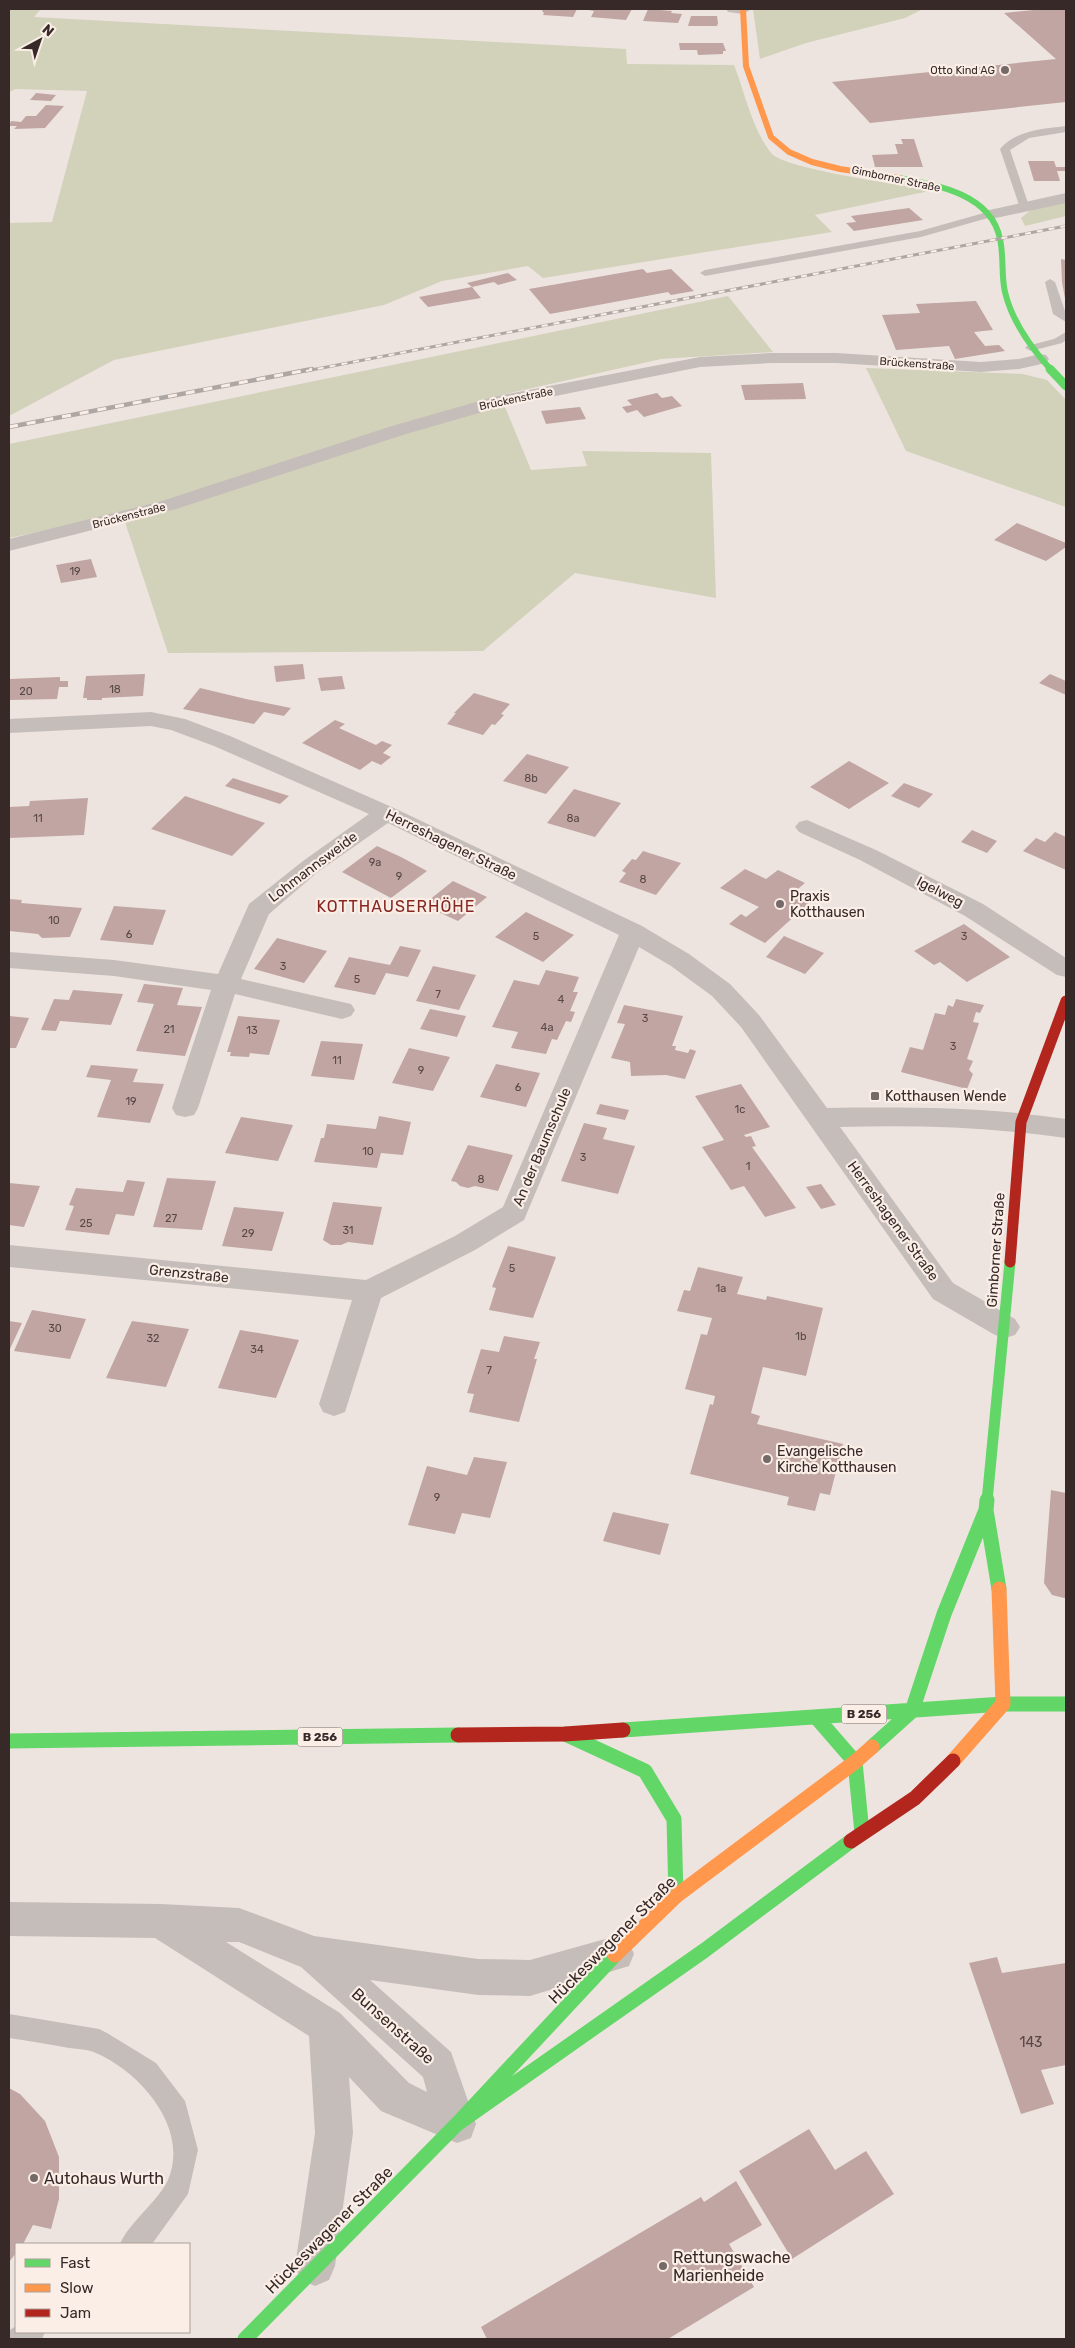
<svg xmlns="http://www.w3.org/2000/svg" width="1075" height="2348" viewBox="0 0 1075 2348" font-family="Rubik,sans-serif">
	<style>
		.green { fill: #d2d1ba }
		.building { fill: #c0a5a2 }
		.lines { fill: none; stroke-linecap: round; stroke-linejoin: round }
		.lane { fill: #c5bdb9; fill-rule: evenodd }
		.street { fill: #c5bdb9; fill-rule: evenodd }
		.fast-far3 { stroke: #63d668; stroke-width: 6 }
		.fast-far2 { stroke: #63d668; stroke-width: 9 }
		.fast-far1 { stroke: #63d668; stroke-width: 11 }
		.fast { stroke: #63d668; stroke-width: 15 }
		.slow-far1 { stroke: #ff974d; stroke-width: 6 }
		.slow { stroke: #ff974d; stroke-width: 15 }
		.jam-far1 { stroke: #b3261e; stroke-width: 11 }
		.jam { stroke: #b3261e; stroke-width: 15 }
		.rail-far1-casing { stroke: #ada6a3; stroke-width: 3 }
		.rail-casing { stroke: #ada6a3; stroke-width: 4.5 }
		.rail-far1 { stroke: #faeee7; stroke-width: 2; stroke-dasharray: 6; stroke-linecap: butt }
		.rail { stroke: #faeee7; stroke-width: 3; stroke-dasharray: 9; stroke-linecap: butt }
		.poi-dot { fill: #766a68; stroke: #faeee7; stroke-width: 2 }
		.labels { text-anchor: middle; dominant-baseline: central; stroke-width: 4.5; stroke-linejoin: round; paint-order: stroke }
		.far-poi-label { font-size: 11px; fill: #362927; stroke: #faeee7; text-anchor: end }
		.far-street-label { font-size: 11px; fill: #362927; stroke: #faeee7 }
		.number-label { font-size: 11px; fill: #584846 }
		.shield { fill: #faeee7; stroke: #716461; stroke-width: 1 }
		.shield-label { font-size: 12px; font-weight: bold; fill: #362927 }
		.street-label { font-size: 14px; fill: #362927; stroke: #faeee7 }
		.poi-label { font-size: 14px; fill: #362927; stroke: #faeee7; text-anchor: start }
		.near-number-label { font-size: 14px; fill: #584846 }
		.quarter-label { font-size: 16px; letter-spacing: 1px; fill: #862620; stroke: #faeee7 }
		.near-street-label { font-size: 16px; fill: #362927; stroke: #faeee7 }
		.near-poi-label { font-size: 16px; fill: #362927; stroke: #faeee7; text-anchor: start }
	</style>
	<rect width="100%" height="100%" fill="#ede4e0"/>
	<!-- green -->
	<path class="green" d="M9 9H41L34 17 626 49 627 64 734 65C745 93 752 129 771 153 783 169 907 186 934 190L815 215 832 232 543 278 528 266 442 281 384 305 114 360 9 416V223L52 222 87 91 16 89 9 92Z
		M753 9H923L905 18 806 43 760 59Z
		M1066 201V216L1025 226 1021 218 1033 208Z
		M728 296 773 352 661 359 497 396 505 407 531 470 587 466 582 451 711 453 716 598 575 573 483 651 168 653 126 525 124 514 9 538V444Z
		M866 368 1023 374 1047 380 1066 400V507L906 451Z"/>
	<!-- building -->
	<path class="building" d="M543 9H577L573 17 543 15 544 13 542 11Z
		M583 9H632L626 20 591 17 594 11Z
		M648 9 672 11 671 13 682 14 678 23 643 21Z
		M1044 9H1066V102L870 123 832 82 1056 59 1004 13Z
		M691 16H717L718 23 717 26H688Z
		M679 43H723L726 51H723V54L698 55 697 50H680Z
		M36 93 56 95 51 101 30 100Z
		M46 105 64 106 45 128 14 129 17 126H9L11 121 21 122 26 116H36Z
		M901 139H914L923 167H875L872 155 898 154 895 144H903Z
		M1028 161H1054L1056 167H1065L1066 171H1057L1060 181H1034Z
		M909 208 923 220 854 231 846 223 856 222 851 216Z
		M1061 259 1066 260V304L1062 282Z
		M643 269 647 273 671 269 694 291 671 295 668 292 550 314 529 289Z
		M508 273 517 280 498 285 494 282 472 287 481 298 428 307 419 297 472 287 467 283Z
		M976 301 993 330 974 332 985 346 999 345 1005 351 955 359 949 346 896 350 882 315 920 313 916 304Z
		M803 383 806 399 745 400 741 385Z
		M657 393 662 398 672 396 682 406 644 417 637 410 627 413 622 407 632 405 627 400Z
		M580 407 586 419 546 424 541 411Z
		M1017 523 1066 543V547L1046 561 994 540Z
		M91 559 97 577 61 583 56 565Z
		M303 664 305 679 276 682 274 666Z
		M145 674 143 696 102 698V700H87V698H83L86 676Z
		M1050 674 1066 681V695L1039 683Z
		M342 676 345 689 321 691 318 678Z
		M60 677V681H68V687H59L57 699 9 700V679Z
		M200 688 246 699 291 708 284 716 264 712 254 724 183 709Z
		M474 693 510 704 501 714 504 715 495 725 492 724 483 735 447 724 456 713H454Z
		M335 720 345 724 339 728 376 745 382 741 392 745 383 753 391 757 381 765 372 761 360 770 302 743Z
		M527 754 569 767 546 794 503 781Z
		M849 761 889 783 849 809 810 787Z
		M233 778 289 796 280 804 225 786Z
		M904 783 933 794 919 808 891 796Z
		M574 789 621 803 595 837 547 823Z
		M185 796 265 823 232 856 151 829Z
		M88 798 84 835 9 838V807L29 806 30 801Z
		M972 830 997 841 987 853 961 842Z
		M1055 832 1066 837V870L1023 851 1036 838 1045 842Z
		M377 846 401 857 427 871 391 898 342 872Z
		M643 851 681 863 656 895 619 882 626 873 622 871 632 859 636 860Z
		M745 869 766 879 778 870 805 883 793 893 811 901 765 943 729 924 741 914 746 917 759 907 720 888Z
		M453 881 487 897 458 921 423 905Z
		M9 899 22 900 21 903 82 908 70 937 42 938 38 934 9 931Z
		M114 906 166 910 153 945 100 940Z
		M526 912 574 935 543 962 495 937Z
		M964 924 1010 957 967 982 940 962 934 965 914 951Z
		M784 936 824 953 805 974 766 957Z
		M277 938 327 951 304 983 254 969Z
		M400 946 421 950 408 977 386 973 375 995 334 987 349 957 390 965Z
		M433 966 476 975 459 1010 416 1001Z
		M546 970 579 977 573 992H578L570 1011 575 1012 571 1022 566 1021 557 1040 552 1039 546 1054 511 1048 518 1032 492 1027 514 980 539 985Z
		M144 984 183 988 177 1005 202 1007 185 1056 136 1051 154 1004 137 1002Z
		M73 990 123 994 111 1025 60 1021 56 1031 41 1030 54 999 69 1000Z
		M956 999 984 1005 980 1013 976 1012 973 1022 979 1023 967 1059 973 1061 969 1070 973 1074 967 1089 901 1072 910 1047 923 1050 935 1013 945 1015 948 1005 953 1007Z
		M624 1005 683 1016 672 1046H676L675 1050 688 1053 690 1049 696 1051 685 1079 666 1075 631 1076 630 1062 611 1058 625 1024 617 1023Z
		M430 1009 466 1016 457 1037 420 1029Z
		M9 1016 29 1018 16 1048H9Z
		M238 1016 280 1020 269 1055 250 1053 249 1057 230 1056 231 1052H227Z
		M321 1041 363 1044 354 1080 311 1076Z
		M409 1048 450 1057 433 1091 392 1083Z
		M496 1064 540 1073 526 1107 480 1097Z
		M91 1065 138 1069 133 1082 164 1084 150 1123 97 1117 111 1080 86 1077Z
		M741 1084 770 1127 744 1135 746 1137 751 1136 756 1146 752 1147 796 1208 765 1217 744 1186 731 1190 702 1147 724 1140 695 1096Z
		M600 1104 629 1110 625 1120 596 1114Z
		M379 1116 411 1122 403 1155 381 1153 377 1168 314 1162 321 1138H324L327 1124 376 1129Z
		M241 1117 293 1125 278 1161 225 1153Z
		M584 1123 607 1128 603 1139 635 1146 618 1194 561 1181Z
		M468 1145 513 1155 498 1191 475 1186 468 1188 460 1186 456 1182 451 1181Z
		M167 1178 216 1181 202 1230 153 1227Z
		M127 1180 145 1182 134 1216 116 1214 109 1235 65 1230 74 1206 69 1205 76 1188 123 1192Z
		M9 1183 40 1186 24 1227 9 1225Z
		M821 1184 836 1205 821 1209 806 1187Z
		M333 1202 382 1207 373 1245 348 1242 341 1245H331L323 1240Z
		M234 1207 284 1212 272 1251 222 1246Z
		M508 1246 556 1257 533 1318 489 1310 496 1288 492 1287Z
		M698 1267 743 1277 737 1294 766 1300 767 1296 823 1308 806 1376 763 1367 751 1413 760 1416 757 1424 843 1444 830 1495 820 1493 815 1511 787 1505 789 1497 690 1474 710 1404 713 1405 715 1396 685 1389 701 1334 707 1335 712 1318 677 1311 684 1290 690 1291Z
		M32 1310 86 1319 70 1359 14 1351Z
		M9 1321 22 1323 9 1351Z
		M132 1321 189 1329 166 1387 106 1378Z
		M240 1330 299 1340 276 1398 218 1388Z
		M504 1336 540 1342 534 1359H537L519 1422 469 1412 474 1394 467 1393 481 1349 499 1352Z
		M474 1457 507 1462 490 1518 462 1513 455 1534 408 1525 427 1466 467 1475Z
		M1051 1490 1066 1493V1598H1064L1052 1595 1044 1583Z
		M613 1512 669 1524 660 1555 603 1541Z
		M997 1957 1002 1973 1066 1963V2065L1041 2070 1054 2104 1021 2114 969 1963Z
		M9 2088 20 2094 45 2121 59 2157V2199L51 2229 33 2225 23 2244H16V2253L9 2262Z
		M809 2129 835 2170 866 2151 894 2194 792 2259 739 2171Z
		M736 2181 762 2225 729 2244 754 2287 668 2339H487L481 2327 701 2197 704 2202Z"/>
	<g class="lines">
		<!-- lane -->
		<path class="lane" d="M1066 126V132L1029 138 1010 150 1029 206 1028 208H1020L1000 149C1016 130 1043 129 1066 126Z
			M991 211 996 214 995 216 921 237 705 276 700 273 705 270 920 231Z
			M1050 279 1055 282 1066 314V322L1053 314 1045 282Z
			M1066 332V340L1062 343 1031 351 1025 348 1027 346 1054 339Z
			M9 2014 99 2029 107 2033 156 2063 185 2101 198 2150 188 2194 152 2244H120C129 2223 158 2201 168 2180 190 2128 140 2072 96 2053 88 2049 77 2049 69 2048 49 2044 29 2041 9 2038Z
			M16 2326V2332H45L42 2339H9L10 2330Z"/>
		<!-- street -->
		<path class="street" d="M726 9H749L750 10 743 14 728 12Z
			M1066 193V203L991 219 985 217 983 214 985 211Z
			M771 353H836L981 362 1019 359 1040 354 1046 355 1049 359 1046 363 1019 369 981 372 836 363H771L700 367 500 407 406 434 176 509 9 551V539L162 501 392 426 497 396 700 357Z
			M151 712 185 719 230 736 394 808 642 926 689 954 730 984 759 1015 827 1108C907 1107 987 1107 1066 1119V1138C991 1127 916 1125 840 1127L953 1283 1015 1319 1020 1327 1015 1335 1005 1338 995 1335 933 1299 741 1027 712 996 671 966 639 947 524 1220 475 1250 381 1298 345 1412 334 1416 323 1412 319 1404 352 1300 9 1267V1245L366 1280 455 1236 503 1207 619 935 388 823 319 871 269 914 241 979 351 1004 355 1010 351 1016 342 1019 235 994 198 1108 194 1115 185 1117 176 1115 172 1108 211 990 114 976 9 968V952L114 960 218 974 249 904 303 861 369 814 214 746 171 730 151 726 9 733V719Z
			M807 820 876 850 983 904 1066 958V977L1057 975 965 916 860 860 799 832 795 827 799 822Z
			M9 1902 161 1904 239 1908 314 1936 478 1959 530 1960 616 1936 629 1942 634 1954 629 1966 530 1996 478 1995 370 1980 451 2052 476 2124 471 2138 457 2143 381 2111 349 2077 353 2133 335 2266 329 2280 315 2286 301 2280 295 2266 315 2133 309 2036 155 1938 9 1936ZM226 1942H239L301 1967 423 2077 427 2092 409 2083 340 2013Z"/>
		<!-- fast-far3 -->
		<path class="fast-far3" d="M899 178C937 185 991 194 1000 239 1004 257 1001 275 1005 292 1012 322 1031 348 1052 371"/>
		<!-- fast-far2 -->
		<path class="fast-far2" d="M1050 369 1066 386"/>
		<!-- fast-far1 -->
		<path class="fast-far1" d="M987 1501 1010 1262"/>
		<!-- fast -->
		<path class="fast" d="M987 1500 986 1510 999 1589
			M816 1717 855 1762 862 1833
			M623 1730 1003 1704H1066
			M565 1734 645 1771 674 1819 676 1896
			M9 1741 458 1735
			M872 1747 912 1711 944 1614 986 1510
			M457 2124 705 1950 851 1841
			M245 2339 457 2124 615 1955"/>
		<!-- slow-far1 -->
		<path class="slow-far1" d="M743 9 746 66 771 137 789 152 812 162 840 169 899 178"/>
		<!-- slow -->
		<path class="slow" d="M953 1761 1003 1704 999 1589
			M615 1955 676 1896 855 1762 872 1747"/>
		<!-- jam-far1 -->
		<path class="jam-far1" d="M1010 1262 1021 1122 1066 1001"/>
		<!-- jam -->
		<path class="jam" d="M458 1735 565 1734 623 1730
			M851 1841 915 1798 953 1761"/>
		<!-- rail-far1 casing -->
		<g class="rail-far1-casing">
			<path id="rail-far1" d="M306 371 1066 226"/>
		</g>
		<!-- rail casing -->
		<g class="rail-casing">
			<path id="rail" d="M9 427 312 369"/>
		</g>
		<!-- rail-far1 -->
		<use href="#rail-far1" class="rail-far1"/>
		<!-- rail -->
		<use href="#rail" class="rail"/>
	</g>
	<!-- markers -->
	<g class="poi-dot">
		<circle cx="1005" cy="70" r="5"/>
		<circle cx="780" cy="904" r="5"/>
		<rect x="870" y="1091" width="10" height="10" rx="2.5"/>
		<circle cx="767" cy="1459" r="5"/>
		<circle cx="34" cy="2178" r="5"/>
		<circle cx="663" cy="2266" r="5"/>
	</g>
	<g class="labels">
		<!-- far-poi labels -->
		<g class="far-poi-label">
			<text x="995" y="70">Otto Kind AG</text>
		</g>
		<!-- far-street labels -->
		<g class="far-street-label">
			<text transform="translate(896 179) rotate(12)">Gimborner Straße</text>
			<text transform="translate(917 364) rotate(4)">Brückenstraße</text>
			<text transform="translate(516 399) rotate(-12)">Brückenstraße</text>
			<text transform="translate(129 516) rotate(-14)">Brückenstraße</text>
		</g>
		<!-- number labels -->
		<g class="number-label">
			<text x="75" y="571">19</text>
			<text x="115" y="689">18</text>
			<text x="26" y="691">20</text>
			<text x="531" y="778">8b</text>
			<text x="38" y="818">11</text>
			<text x="573" y="818">8a</text>
			<text x="375" y="862">9a</text>
			<text x="399" y="876">9</text>
			<text x="643" y="879">8</text>
			<text x="54" y="920">10</text>
			<text x="129" y="934">6</text>
			<text x="536" y="936">5</text>
			<text x="964" y="936">3</text>
			<text x="283" y="966">3</text>
			<text x="357" y="979">5</text>
			<text x="438" y="994">7</text>
			<text x="561" y="999">4</text>
			<text x="645" y="1018">3</text>
			<text x="547" y="1027">4a</text>
			<text x="169" y="1029">21</text>
			<text x="252" y="1030">13</text>
			<text x="953" y="1046">3</text>
			<text x="337" y="1060">11</text>
			<text x="421" y="1070">9</text>
			<text x="518" y="1087">6</text>
			<text x="131" y="1101">19</text>
			<text x="740" y="1109">1c</text>
			<text x="368" y="1151">10</text>
			<text x="583" y="1157">3</text>
			<text x="748" y="1166">1</text>
			<text x="481" y="1179">8</text>
			<text x="171" y="1218">27</text>
			<text x="86" y="1223">25</text>
			<text x="348" y="1230">31</text>
			<text x="248" y="1233">29</text>
			<text x="512" y="1268">5</text>
			<text x="721" y="1288">1a</text>
			<text x="55" y="1328">30</text>
			<text x="801" y="1336">1b</text>
			<text x="153" y="1338">32</text>
			<text x="257" y="1349">34</text>
			<text x="489" y="1370">7</text>
			<text x="437" y="1497">9</text>
		</g>
		<!-- shield labels -->
		<g class="shield">
			<rect x="841.5" y="1704.5" width="45" height="19" rx="4"/>
			<rect x="297.5" y="1727.5" width="45" height="19" rx="4"/>
		</g>
		<g class="shield-label">
			<text x="864" y="1714">B 256</text>
			<text x="320" y="1737">B 256</text>
		</g>
		<!-- street labels -->
		<g class="street-label">
			<text transform="translate(451 845) rotate(26)">Herreshagener Straße</text>
			<text transform="translate(313 867) rotate(-37)">Lohmannsweide</text>
			<text transform="translate(940 892) rotate(27)">Igelweg</text>
			<text transform="translate(542 1147) rotate(-67)">An der Baumschule</text>
			<text transform="translate(893 1221) rotate(54)">Herreshagener Straße</text>
			<text transform="translate(996 1250) rotate(-86)">Gimborner Straße</text>
			<text transform="translate(189 1274) rotate(6)">Grenzstraße</text>
		</g>
		<!-- poi labels -->
		<g class="poi-label">
			<text x="790" y="896">Praxis<tspan x="790" dy="16">Kotthausen</tspan></text>
			<text x="885" y="1096">Kotthausen Wende</text>
			<text x="777" y="1451">Evangelische<tspan x="777" dy="16">Kirche Kotthausen</tspan></text>
		</g>
		<!-- near-number labels -->
		<g class="near-number-label">
			<text x="1031" y="2042">143</text>
		</g>
		<!-- quarter labels -->
		<g class="quarter-label">
			<text x="396" y="906">KOTTHAUSERHÖHE</text>
		</g>
		<!-- near-street labels -->
		<g class="near-street-label">
			<text transform="translate(612 1940) rotate(-45)">Hückeswagener Straße</text>
			<text transform="translate(393 2026) rotate(42)">Bunsenstraße</text>
			<text transform="translate(329 2230) rotate(-45)">Hückeswagener Straße</text>
		</g>
		<!-- near-poi labels -->
		<g class="near-poi-label">
			<text x="44" y="2178">Autohaus Wurth</text>
			<text x="673" y="2257">Rettungswache<tspan x="673" dy="18">Marienheide</tspan></text>
		</g>
	</g>
	<!-- border -->
	<rect width="1075" height="2348" fill="none" stroke="#362927" stroke-width="20"/>
	<!-- legend -->
	<rect x="15" y="2243" width="175" height="90" fill="#faeee7" stroke="#ac9f9a"/>
	<rect x="25" y="2259" width="25" height="8" fill="#63d668" stroke="#ac9f9a"/>
	<text x="60" y="2268" font-size="15" fill="#362927">Fast</text>
	<rect x="25" y="2284" width="25" height="8" fill="#ff974d" stroke="#ac9f9a"/>
	<text x="60" y="2293" font-size="15" fill="#362927">Slow</text>
	<rect x="25" y="2309" width="25" height="8" fill="#b3261e" stroke="#ac9f9a"/>
	<text x="60" y="2318" font-size="15" fill="#362927">Jam</text>
	<!-- north arrow -->
	<g transform="translate(40 40) rotate(40)" stroke="#faeee7" stroke-width="4" paint-order="stroke">
	<path d="M0-4L9 19L0 12L-9 19Z" fill="#362927"/>
	<text y="-8" font-size="14" font-weight="bold" text-anchor="middle" fill="#362927">N</text>
	</g>
</svg>
